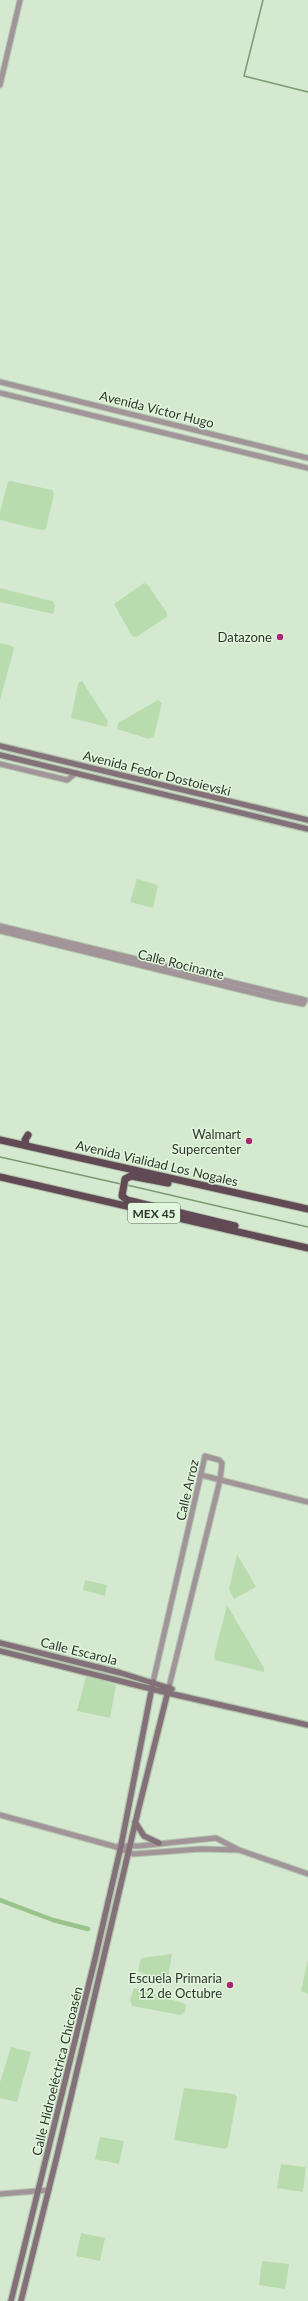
<svg xmlns="http://www.w3.org/2000/svg" width="308" height="2301" viewBox="0 0 308 2301" font-family="Lato,sans-serif">
	<style>
		.green { fill: #b9dcaf }
		.lines { fill: none; stroke-linecap: round; stroke-linejoin: round }
		.stream { stroke: #78996f; stroke-width: 1.5 }
		.canal { stroke: #98c48c; stroke-width: 4.5 }
		.tertiary-casing { stroke: #b4c5af; stroke-width: 7 }
		.secondary-casing { stroke: #b4c5af; stroke-width: 8 }
		.trunk-casing { stroke: #b4c5af; stroke-width: 9 }
		.tertiary { stroke: #a2959a; stroke-width: 5 }
		.secondary { stroke: #837078; stroke-width: 5.5 }
		.trunk { stroke: #624a55; stroke-width: 7 }
		.poi-dot { fill: #ab2974; stroke: #e2f6dd; stroke-width: 1.5 }
		.labels { text-anchor: middle; dominant-baseline: central; stroke-width: 3; stroke-linejoin: round; paint-order: stroke }
		.shield { fill: #e2f6dd; stroke: #646f61; stroke-width: 1 }
		.shield-label { font-size: 12px; font-weight: bold; fill: #2e352c }
		.street-label { font-size: 13px; fill: #2e352c; stroke: #e2f6dd }
		.poi-label { font-size: 13px; fill: #2e352c; stroke: #e2f6dd; text-anchor: end }
	</style>
	<rect width="100%" height="100%" fill="#d5e9d0"/>
	<!-- green -->
	<path class="green" d="M10 481 52 490 54 494 46 529 40 530 0 520V512L8 482Z
		M144 583 148 585 167 613V617L136 637 132 636 114 604Z
		M0 588 52 601 55 605 53 614 0 602Z
		M0 643 12 646 14 649 0 700Z
		M82 681 108 721 107 727 71 718 78 683Z
		M158 700 162 703 154 736 149 739 117 729 118 723Z
		M137 879 158 885 153 908 130 902Z
		M237 1554 256 1587 234 1599 229 1589Z
		M85 1580 107 1585 105 1596 83 1590Z
		M227 1605 264 1668V1672L215 1660 214 1656Z
		M86 1676 116 1685 110 1718 77 1711Z
		M172 1954 167 1984 138 1971 141 1958Z
		M308 1959V1994L301 1991Z
		M134 1988 183 2003 186 2005 185 2012 181 2015 132 2006 130 2000Z
		M11 2047 31 2052 17 2102 0 2098V2082Z
		M184 2088 235 2094 237 2097 228 2146 225 2149 174 2140Z
		M100 2137 124 2141 119 2164 95 2159Z
		M281 2164 306 2167 303 2192 277 2188Z
		M81 2233 105 2238 100 2261 76 2256Z
		M262 2261 289 2264 285 2289 259 2285Z"/>
	<g class="lines">
		<!-- stream -->
		<path class="stream" d="M263 0 244 76 308 92
			M0 1157 121 1184
			M127 1185 308 1227"/>
		<!-- canal -->
		<path class="canal" d="M0 1900 53 1920 88 1929"/>
		<!-- tertiary casing -->
		<g class="tertiary-casing">
			<path id="tertiary" d="M0 85 20 0
				M0 382 308 458
				M0 393 308 468
				M0 764 67 780 76 773
				M0 926 305 1000 303 1004 274 998 0 931
				M201 1475 308 1502
				M153 1682 205 1456 219 1460 222 1463 220 1480 169 1687
				M0 1815 113 1846 133 1854 200 1849 239 1850
				M118 1846H139L216 1838 239 1850 308 1874
				M0 2194 49 2190"/>
		</g>
		<!-- secondary casing -->
		<g class="secondary-casing">
			<path id="secondary" d="M0 746 308 820
				M0 755 308 829
				M0 1643 121 1673 172 1689
				M0 1651 168 1693 308 1725
				M135 1822 144 1836 159 1843
				M11 2301 95 1959 121 1846 153 1682
				M21 2301 57 2156 139 1807 169 1687"/>
		</g>
		<!-- trunk casing -->
		<g class="trunk-casing">
			<path id="trunk" d="M0 1140 308 1209
				M26 1145 25 1140 28 1135
				M0 1177 308 1248
				M168 1183 131 1176 125 1179 122 1196 127 1200 235 1226"/>
		</g>
		<!-- tertiary -->
		<use href="#tertiary" class="tertiary"/>
		<!-- secondary -->
		<use href="#secondary" class="secondary"/>
		<!-- trunk -->
		<use href="#trunk" class="trunk"/>
	</g>
	<!-- markers -->
	<g class="poi-dot">
		<circle cx="280" cy="637" r="4"/>
		<circle cx="249" cy="1141" r="4"/>
		<circle cx="230" cy="1985" r="4"/>
	</g>
	<g class="labels">
		<!-- shield labels -->
		<rect class="shield" x="128" y="1203" width="52" height="20" rx="3"/>
		<g class="shield-label">
			<text x="154" y="1213">MEX 45</text>
		</g>
		<!-- street labels -->
		<g class="street-label">
			<text transform="translate(157 409) rotate(14)">Avenida Víctor Hugo</text>
			<text transform="translate(157 773) rotate(14)">Avenida Fedor Dostoievski</text>
			<text transform="translate(181 964) rotate(14)">Calle Rocinante</text>
			<text transform="translate(157 1163) rotate(13)">Avenida Vialidad Los Nogales</text>
			<text transform="translate(187 1490) rotate(-77)">Calle Arroz</text>
			<text transform="translate(79 1651) rotate(14)">Calle Escarola</text>
			<text transform="translate(57 2071) rotate(-76)">Calle Hidroeléctrica Chicoasén</text>
		</g>
		<!-- poi labels -->
		<g class="poi-label">
			<text x="272" y="637">Datazone</text>
			<text x="241" y="1134">Walmart<tspan x="241" dy="15">Supercenter</tspan></text>
			<text x="222" y="1978">Escuela Primaria<tspan x="222" dy="15">12 de Octubre</tspan></text>
		</g>
	</g>
</svg>
